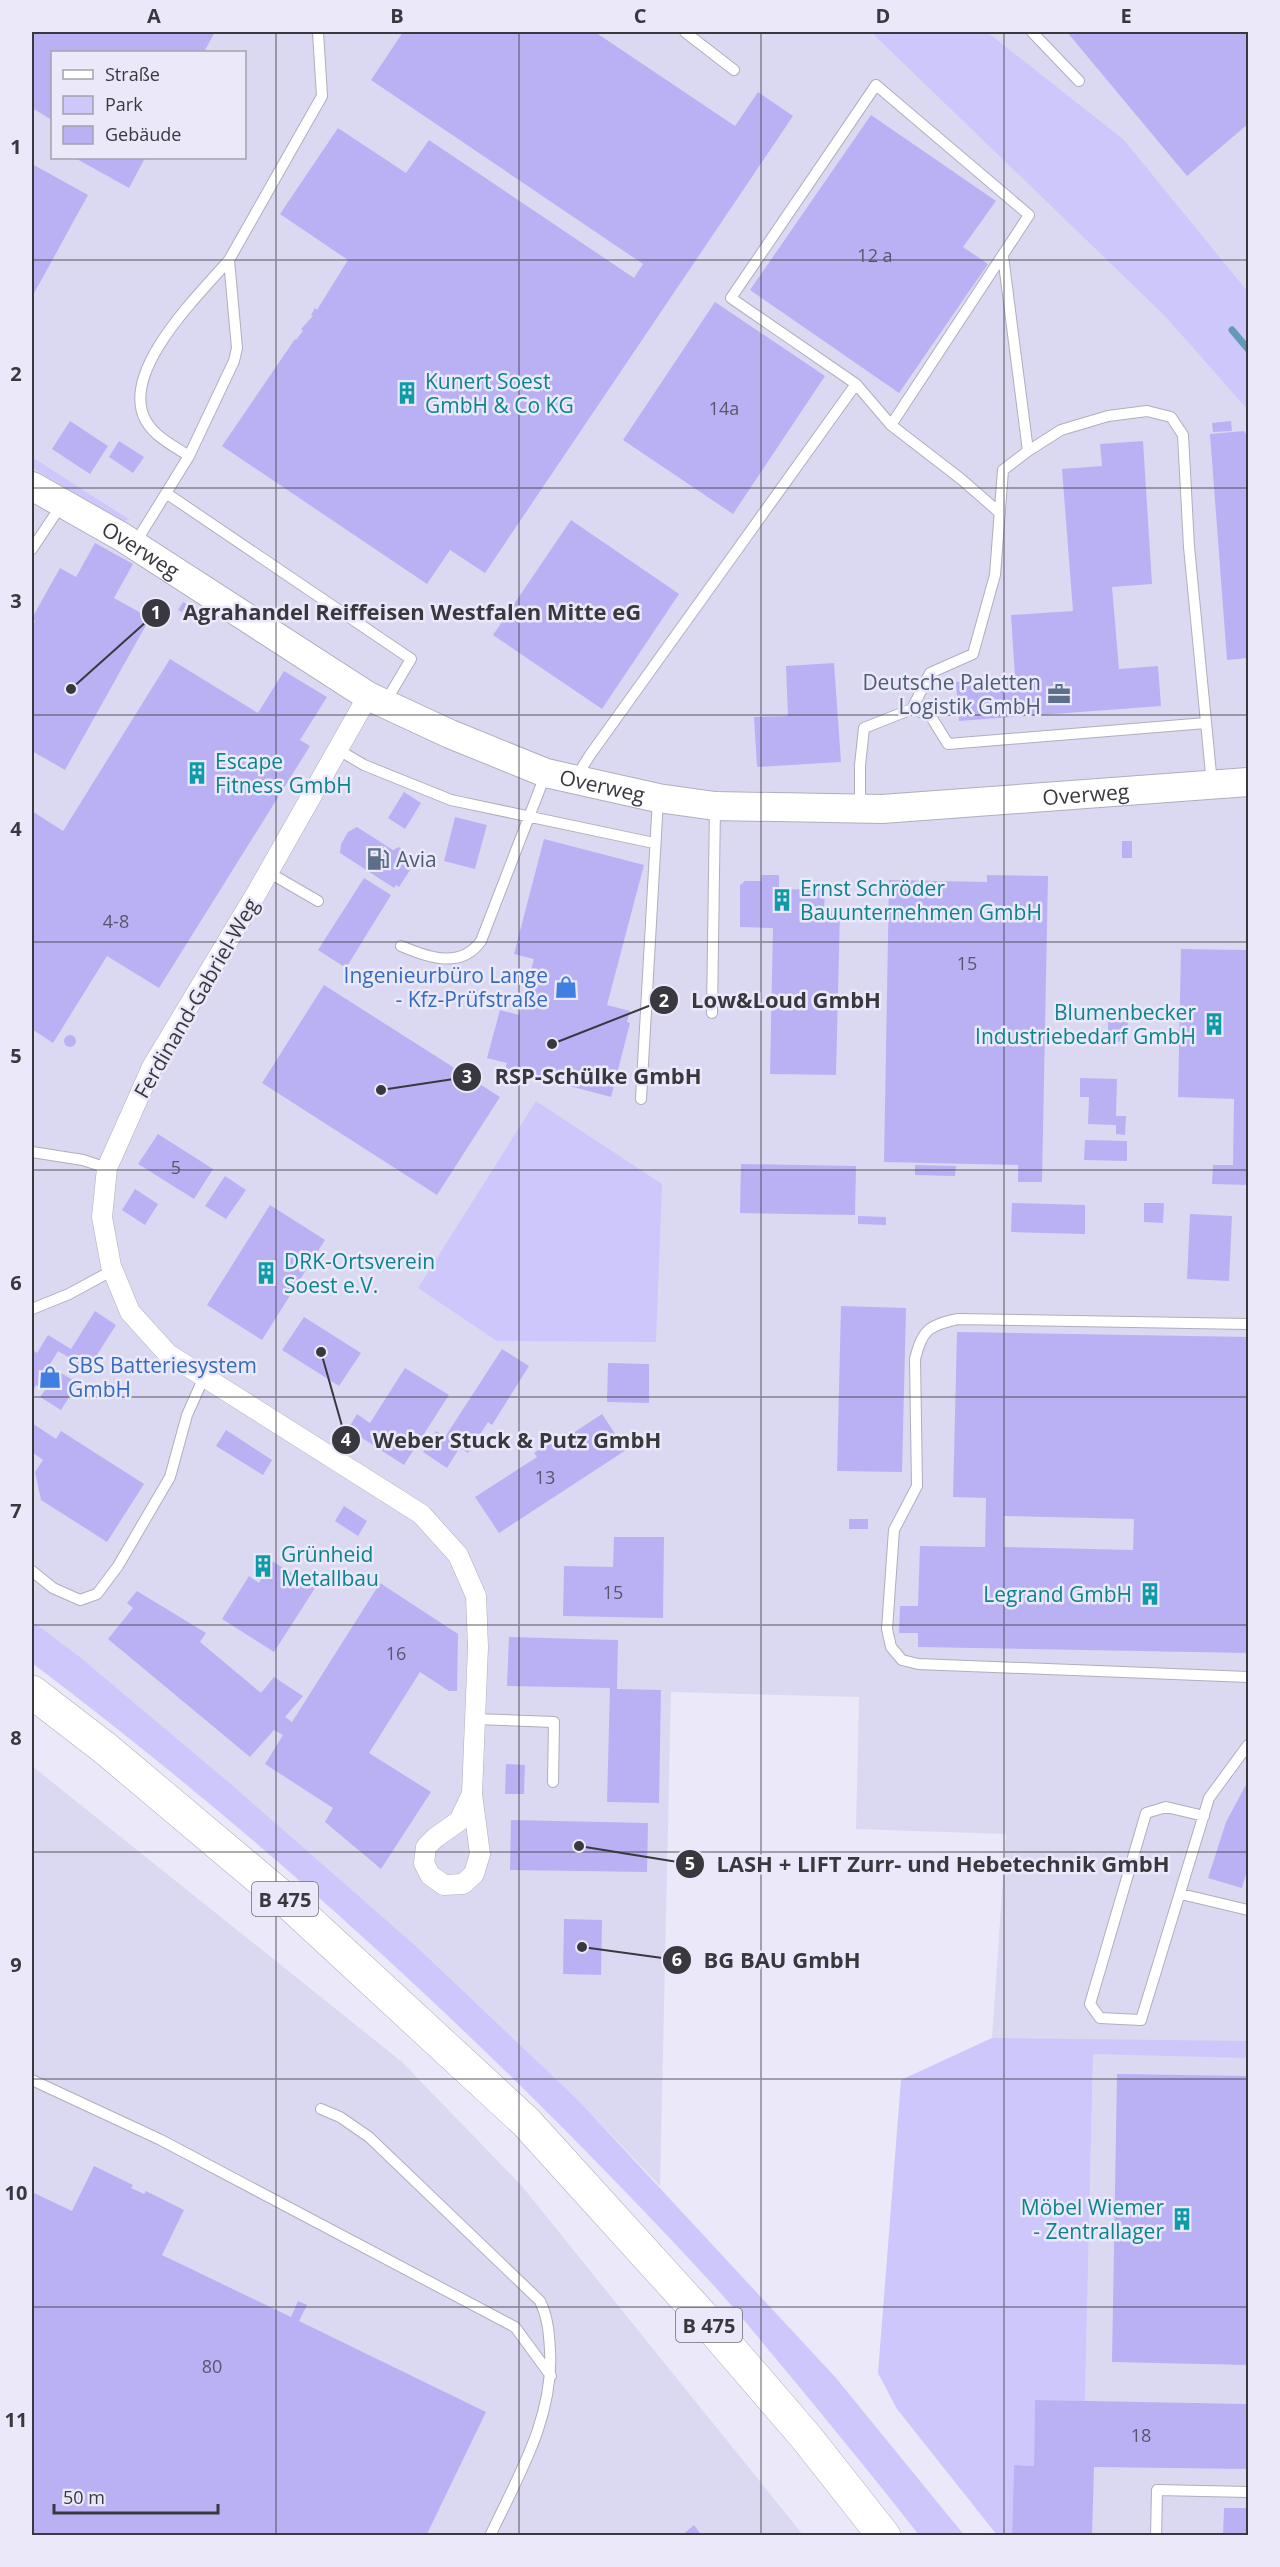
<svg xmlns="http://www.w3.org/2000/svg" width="1280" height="2567" viewBox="0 0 1280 2567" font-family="'Open Sans',sans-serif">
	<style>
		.built { fill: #dbd9f1; fill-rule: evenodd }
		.green { fill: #cdc7fb }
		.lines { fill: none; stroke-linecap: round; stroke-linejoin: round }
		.stream { stroke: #629bb6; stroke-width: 7 }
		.building { fill: #bab1f4; fill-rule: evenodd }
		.lane-casing { stroke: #afaebd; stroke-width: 12 }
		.street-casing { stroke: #afaebd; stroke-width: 21 }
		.secondary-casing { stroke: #afaebd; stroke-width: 30 }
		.highway-casing { stroke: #afaebd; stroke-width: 34 }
		.lane { stroke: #fff; stroke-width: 10 }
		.street { stroke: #fff; stroke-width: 20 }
		.secondary { stroke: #fff; stroke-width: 28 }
		.highway { stroke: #fff; stroke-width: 33 }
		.grid { fill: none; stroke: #39383e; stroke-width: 1.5; stroke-opacity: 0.55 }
		.labels { text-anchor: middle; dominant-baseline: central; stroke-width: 5; stroke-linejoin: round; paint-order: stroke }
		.number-label { font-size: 18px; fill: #59566c }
		.shield { fill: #eae8f9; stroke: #6e6d76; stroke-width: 1.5 }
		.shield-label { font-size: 20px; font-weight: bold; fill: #39383e }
		.culture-label { font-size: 21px; fill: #0d838f; stroke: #eae8f9; text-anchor: start }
		.street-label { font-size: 21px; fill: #39383e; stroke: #eae8f9 }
		.service-label { font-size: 21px; fill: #4e5e75; stroke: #eae8f9; text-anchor: end }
		.shop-label { font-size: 21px; fill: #366cbe; stroke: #eae8f9; text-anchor: end }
		.leader { fill: none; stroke: #39383e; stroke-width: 2 }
		.callout-dot { fill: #39383e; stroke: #eae8f9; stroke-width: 2 }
		.mark-label { font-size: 18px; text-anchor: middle; font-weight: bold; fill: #fff }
		.callout-label { font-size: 22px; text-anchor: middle; font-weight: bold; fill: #39383e; stroke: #eae8f9; stroke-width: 5; stroke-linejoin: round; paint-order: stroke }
		.neatline { fill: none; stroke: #39383e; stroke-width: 2 }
		.grid-label { font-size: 20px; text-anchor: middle; font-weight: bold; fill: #39383e }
	</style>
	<rect width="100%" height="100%" fill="#eae8f9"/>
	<!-- built -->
	<path class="built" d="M32 32H1248V2535H1012L1014 2465 1033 2466 1035 2400H1085L1093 2054 992 2038 1006 1834 856 1829 859 1697 671 1692 660 2186 579 2101 417 1947 232 1785 80 1657 32 1621ZM52 52H244V158H52Z
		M32 1766 402 2062 521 2185 803 2535H32Z"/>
	<!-- green -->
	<path class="green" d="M871 32H987L1124 140 1248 292V410L1164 315Z
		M32 457 130 520 124 521 116 517 32 468Z
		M536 1101 662 1184 656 1342 497 1341 418 1288Z
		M32 1621 80 1657 232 1785 417 1947 579 2101 836 2378 964 2535H919C873 2476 825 2418 777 2360 757 2336 737 2311 716 2288 507 2061 279 1849 32 1663Z
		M992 2038 1248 2041V2058L1093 2054 1085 2401 1035 2400 1034 2466 1014 2465 1012 2535H997L897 2409 878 2373 901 2080Z"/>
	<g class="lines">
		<!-- stream -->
		<path class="stream" d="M1232 330 1248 349"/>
	</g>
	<!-- building -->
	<path class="building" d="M32 32H215L204 52H52V120L32 108Z
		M403 32H595L735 126 758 92 793 116 485 573 450 550 427 584 222 446 295 339 296 340 303 331 301 329 313 316 311 315 315 308 317 310 348 260 280 214 338 128 406 173 429 140 634 278 643 264 371 80Z
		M1067 32H1248V124L1187 176Z
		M871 115 996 201 963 247 988 264 899 393 750 290Z
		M75 158H145L129 188Z
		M32 164 88 195 32 297Z
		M715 302 825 376 733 514 623 440Z
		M70 421 108 446 90 474 52 449Z
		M1231 421 1232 431 1213 432 1212 423Z
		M1244 431 1248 437V658L1227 660 1210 434Z
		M119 441 144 457 133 473 109 457Z
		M1143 441 1152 584 1112 587 1119 669 1158 666 1161 706 959 721 956 682 1015 677 1011 615 1073 611 1062 469 1102 466 1100 444Z
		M571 520 679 594 602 709 493 635Z
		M95 543 133 564 114 598 150 618 65 770 32 751V627L35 621 32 618 60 568 76 577Z
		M183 602 187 604 182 612 178 610Z
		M170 659 258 713 284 671 327 697 300 740 310 746 159 988 107 956 53 1043 32 1029V811L63 831Z
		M834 663 841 762 757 767 754 717 788 716 786 666Z
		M404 792 421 803 405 829 388 818Z
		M455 817 487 825 475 869 444 861Z
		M357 827 393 850 399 847 404 851V857L411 862 409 865 412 867 399 887 396 885 394 888 340 853 341 844 348 832Z
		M544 839 644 865 607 1005 630 1011 627 1022 630 1023 611 1097 505 1069 507 1063 487 1058 500 1010 519 1015 534 959 514 954Z
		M1122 841H1132V858H1122Z
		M762 875H779V889L825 890 824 910 840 911 836 1075 770 1074 773 928 740 927V885L745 881H761Z
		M987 875 1048 876 1042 1182H1018V1165L884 1162 889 880 987 882Z
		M364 878 391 895 346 968 318 950Z
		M1246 944H1248V1185L1212 1184 1213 1165H1233L1234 1099 1178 1097 1181 949 1246 950Z
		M324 985 500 1097 437 1195 262 1083Z
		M1108 1021 1128 1022 1127 1042 1108 1041Z
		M64 1041a6 6 0 1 1 12 0a6 6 0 1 1-12 0Z
		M1080 1078 1117 1079 1116 1116H1126L1125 1135 1116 1134V1125L1088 1124 1089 1097H1080Z
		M158 1134 213 1169 194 1199 138 1164Z
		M1085 1140 1127 1141V1161L1084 1160Z
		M741 1164 856 1166 855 1215 740 1213Z
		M915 1165 956 1166 955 1176 915 1175Z
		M225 1176 246 1190 226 1219 205 1206Z
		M135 1189 158 1204 145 1225 122 1210Z
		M1012 1203 1085 1205V1234L1011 1232Z
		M1144 1203H1164L1163 1223 1144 1222Z
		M270 1205 325 1240 262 1340 207 1305Z
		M1190 1214 1232 1216 1229 1281 1187 1279Z
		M858 1216 886 1217V1225L858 1224Z
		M841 1306 906 1308 902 1472 837 1471Z
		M95 1311 116 1325 88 1369 58 1351 49 1366 78 1383 61 1410 40 1397 45 1390 36 1385 32 1393V1349L37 1353 48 1335 71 1349Z
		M304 1317 361 1353 339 1386 282 1350Z
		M957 1332 1248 1337V1653L918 1647V1633H899L900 1606H918L920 1546 985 1547 986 1498 953 1497ZM1004 1516 1134 1519 1133 1550 1004 1547Z
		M502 1349 529 1366 492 1425 488 1422 468 1453 460 1447 447 1468 423 1452 436 1431 445 1437Z
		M608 1363 649 1364V1403L607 1402Z
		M405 1368 449 1395 404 1465 348 1429 357 1414 370 1423Z
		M602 1414 626 1450 499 1533 475 1497 537 1457 534 1453 558 1437 561 1441Z
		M32 1423 56 1439 61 1431 144 1484 107 1542 41 1500 35 1472 43 1460 32 1452Z
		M226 1430 272 1460 263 1475 216 1446Z
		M344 1506 367 1521 358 1536 335 1521Z
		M849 1519H868V1529H849Z
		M614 1537H664L663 1618 563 1616 564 1566 613 1567Z
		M264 1556 315 1588 274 1652 222 1619 249 1576 259 1583 262 1577 254 1572Z
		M380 1583 458 1634 457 1691H449L420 1672 369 1753 431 1792 381 1869 325 1822 333 1808 265 1764 283 1735 274 1730 250 1757 108 1639 133 1608 127 1603 137 1591 206 1633 200 1642 261 1693 274 1677 303 1696 285 1717 292 1722Z
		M509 1637 618 1640 617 1689 661 1690 659 1803 607 1802 610 1688 507 1686Z
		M506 1764 525 1765 524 1794H505Z
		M1248 1781V1867L1242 1888 1208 1878 1226 1822Z
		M511 1820 648 1823 647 1872 510 1870Z
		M564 1919 602 1920 601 1975 563 1974Z
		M1117 2074 1248 2076V2365L1112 2362Z
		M94 2166 133 2185 131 2188 144 2194 146 2191 184 2210 162 2255 291 2317 298 2301 307 2305 299 2321 486 2412 426 2536H32V2192L72 2211Z
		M1035 2400 1248 2404V2469L1094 2467 1092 2536H1012L1014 2465 1034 2466Z
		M1224 2508H1248V2536H1223Z
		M694 2525 702 2536H681Z"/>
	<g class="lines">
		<!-- lane casing -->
		<g class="lane-casing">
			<path id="lane" d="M685 32 734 70
				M1032 32 1079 81
				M1003 256 1028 451
				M891 425 1029 215 876 85 731 298 856 384 891 425 961 479 1000 513
				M189 456C174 446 155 437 146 421 118 372 200 294 229 260
				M166 493 411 659 386 701
				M134 545 189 456 234 361 237 348 229 260 322 96 318 32
				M32 549 62 504
				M912 709 930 715 948 744 1206 723
				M337 749 364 765 451 800 654 843
				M575 779 590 755 856 384
				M860 809V765L864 728 912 709 930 673 973 654 995 575 1003 470 1028 451 1061 430 1108 416 1147 411 1171 417 1183 435 1189 547 1212 784
				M268 872 318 901
				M401 946C429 958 461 969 481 941L546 773
				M712 1013 715 806
				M641 1099 658 799
				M32 1152 83 1160 107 1168
				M32 1309 69 1294 113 1270
				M1248 1324 958 1319C929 1325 922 1330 915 1359L917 1486 894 1530 887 1629 891 1647 902 1660 918 1664 1248 1677
				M32 1571 53 1588 80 1600 97 1594 118 1566 170 1477 187 1415 204 1377
				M475 1719 554 1722 553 1782
				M1204 1816 1166 1807 1146 1813 1090 2004 1100 2018 1141 2020 1209 1798 1248 1745
				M1181 1894 1248 1910
				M32 2080 161 2140 515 2327 551 2376
				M321 2109 340 2117 369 2137 540 2301C548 2318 549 2333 550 2350 554 2418 518 2476 490 2536
				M1156 2536 1157 2490 1248 2492"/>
		</g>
		<!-- street casing -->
		<g class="street-casing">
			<path id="street" d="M368 696 256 894 152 1067 107 1168 102 1217 111 1266 130 1312 168 1354 421 1514 458 1555 476 1596 478 1647 472 1794 480 1854 474 1874 463 1884 444 1885 430 1875 424 1863 426 1847 435 1838 459 1821 472 1794"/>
		</g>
		<!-- secondary casing -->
		<g class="secondary-casing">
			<g id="secondary">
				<path id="s1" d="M32 486 122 537 368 696 450 734 546 773 658 798 715 806 882 809 1248 782"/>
			</g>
		</g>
		<!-- highway casing -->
		<g class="highway-casing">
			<path id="highway" d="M32 1692 106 1749 289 1903 526 2122 701 2315 806 2437 884 2536"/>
		</g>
		<!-- lane -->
		<use href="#lane" class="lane"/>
		<!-- street -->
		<use href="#street" class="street"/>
		<!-- secondary -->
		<use href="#secondary" class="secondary"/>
		<!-- highway -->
		<use href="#highway" class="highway"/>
	</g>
	<!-- grid -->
	<path class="grid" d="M276 32V2536M519 32V2536M761 32V2536M1004 32V2536M32 260H1248M32 488H1248M32 715H1248M32 942H1248M32 1170H1248M32 1397H1248M32 1625H1248M32 1852H1248M32 2079H1248M32 2307H1248"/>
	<!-- icons -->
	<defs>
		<g id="building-bare" transform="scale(1.8)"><path d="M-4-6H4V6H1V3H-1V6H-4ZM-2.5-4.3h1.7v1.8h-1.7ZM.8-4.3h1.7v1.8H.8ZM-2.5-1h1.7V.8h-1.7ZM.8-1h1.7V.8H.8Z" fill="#0f9aa8" stroke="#eae8f9" stroke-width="2.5" paint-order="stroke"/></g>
		<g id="office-bare" transform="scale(1.8)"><path d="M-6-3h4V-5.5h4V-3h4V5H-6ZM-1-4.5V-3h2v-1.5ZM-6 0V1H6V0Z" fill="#5c6f8a" stroke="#eae8f9" stroke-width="2.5" paint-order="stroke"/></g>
		<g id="fuel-bare" transform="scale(1.8)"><path d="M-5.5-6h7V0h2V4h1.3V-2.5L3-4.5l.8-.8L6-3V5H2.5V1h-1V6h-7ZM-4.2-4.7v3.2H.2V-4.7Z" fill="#5c6f8a" stroke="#eae8f9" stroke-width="2.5" paint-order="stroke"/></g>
		<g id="shop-bare" transform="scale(1.8)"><path d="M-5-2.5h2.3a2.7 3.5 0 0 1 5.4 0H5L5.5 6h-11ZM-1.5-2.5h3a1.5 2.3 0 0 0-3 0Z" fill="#3f7fe0" stroke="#eae8f9" stroke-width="2.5" paint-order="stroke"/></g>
	</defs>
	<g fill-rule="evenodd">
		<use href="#building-bare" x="407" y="393"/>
		<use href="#office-bare" x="1059" y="694"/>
		<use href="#building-bare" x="197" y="773"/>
		<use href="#fuel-bare" x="378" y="859"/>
		<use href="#building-bare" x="782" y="900"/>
		<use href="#shop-bare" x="566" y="987"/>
		<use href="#building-bare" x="1214" y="1024"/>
		<use href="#building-bare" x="266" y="1273"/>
		<use href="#shop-bare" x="50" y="1377"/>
		<use href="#building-bare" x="263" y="1566"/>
		<use href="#building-bare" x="1150" y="1594"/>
		<use href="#building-bare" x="1182" y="2219"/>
	</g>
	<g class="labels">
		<!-- number labels -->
		<g class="number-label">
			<text x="875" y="255">12 a</text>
			<text x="724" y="408">14a</text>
			<text x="116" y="921">4-8</text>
			<text x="967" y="963">15</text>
			<text x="176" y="1167">5</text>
			<text x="545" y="1477">13</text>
			<text x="613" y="1592">15</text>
			<text x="396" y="1653">16</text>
			<text x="212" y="2366">80</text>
			<text x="1141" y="2435">18</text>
		</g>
		<!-- shield labels -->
		<g class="shield">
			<rect x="252" y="1882" width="66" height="34" rx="4.5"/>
			<rect x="676" y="2308" width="66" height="34" rx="4.5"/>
		</g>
		<g class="shield-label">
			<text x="285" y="1899">B 475</text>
			<text x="709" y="2325">B 475</text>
		</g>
		<!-- culture labels -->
		<g class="culture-label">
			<text x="425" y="381">Kunert Soest<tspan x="425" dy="24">GmbH &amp; Co KG</tspan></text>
			<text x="215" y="761">Escape<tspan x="215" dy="24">Fitness GmbH</tspan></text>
			<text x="800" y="888">Ernst Schröder<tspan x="800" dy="24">Bauunternehmen GmbH</tspan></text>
			<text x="1196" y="1012" text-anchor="end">Blumenbecker<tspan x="1196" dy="24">Industriebedarf GmbH</tspan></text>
			<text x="284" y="1261">DRK-Ortsverein<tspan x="284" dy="24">Soest e.V.</tspan></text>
			<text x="281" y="1554">Grünheid<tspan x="281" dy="24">Metallbau</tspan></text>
			<text x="1132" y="1594" text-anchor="end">Legrand GmbH</text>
			<text x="1164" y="2207" text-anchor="end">Möbel Wiemer<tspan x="1164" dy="24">- Zentrallager</tspan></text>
		</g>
		<!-- street labels -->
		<g class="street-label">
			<text stroke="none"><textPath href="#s1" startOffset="126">Overweg</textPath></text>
			<text stroke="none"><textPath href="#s1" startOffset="648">Overweg</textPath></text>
			<text stroke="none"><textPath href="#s1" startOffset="1134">Overweg</textPath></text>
			<text transform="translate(196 998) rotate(-60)">Ferdinand-Gabriel-Weg</text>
		</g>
		<!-- service labels -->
		<g class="service-label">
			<text x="1041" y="682">Deutsche Paletten<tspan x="1041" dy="24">Logistik GmbH</tspan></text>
			<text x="396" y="859" text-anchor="start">Avia</text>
		</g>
		<!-- shop labels -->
		<g class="shop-label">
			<text x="548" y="975">Ingenieurbüro Lange<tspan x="548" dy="24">- Kfz-Prüfstraße</tspan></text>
			<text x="68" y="1365" text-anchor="start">SBS Batteriesystem<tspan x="68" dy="24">GmbH</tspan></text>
		</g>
	</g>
	<!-- callouts -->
	<path class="leader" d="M71 689L156 613M552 1044L664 1000M381 1090L467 1077M321 1352L346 1440M579 1846L690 1864M582 1947L677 1960"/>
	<g class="callout-dot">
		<circle cx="71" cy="689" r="6"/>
		<circle cx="552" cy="1044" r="6"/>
		<circle cx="381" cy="1090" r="6"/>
		<circle cx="321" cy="1352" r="6"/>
		<circle cx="579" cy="1846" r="6"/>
		<circle cx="582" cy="1947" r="6"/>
		<circle cx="156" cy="613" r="15"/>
		<circle cx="664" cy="1000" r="15"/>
		<circle cx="467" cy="1077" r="15"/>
		<circle cx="346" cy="1440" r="15"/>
		<circle cx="690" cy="1864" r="15"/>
		<circle cx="677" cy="1960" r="15"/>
	</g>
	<g class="mark-label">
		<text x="156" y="619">1</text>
		<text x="664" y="1007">2</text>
		<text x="467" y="1083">3</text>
		<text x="346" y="1446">4</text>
		<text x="690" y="1870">5</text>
		<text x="677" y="1966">6</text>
	</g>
	<g class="callout-label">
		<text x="412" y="620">Agrahandel Reiffeisen Westfalen Mitte eG</text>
		<text x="786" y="1008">Low&amp;Loud GmbH</text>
		<text x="598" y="1084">RSP-Schülke GmbH</text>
		<text x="517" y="1448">Weber Stuck &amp; Putz GmbH</text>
		<text x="943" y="1872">LASH + LIFT Zurr- und Hebetechnik GmbH</text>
		<text x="782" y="1968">BG BAU GmbH</text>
	</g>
	<!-- border -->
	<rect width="1280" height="2567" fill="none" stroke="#eae8f9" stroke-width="66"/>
	<!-- legend -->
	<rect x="51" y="51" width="195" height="108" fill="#eae8f9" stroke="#a3a2ae" stroke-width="1.5"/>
	<rect x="63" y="70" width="30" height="9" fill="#ffffff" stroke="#a3a2ae" stroke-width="1.5"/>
	<text x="105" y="81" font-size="18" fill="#39383e">Straße</text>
	<rect x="63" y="96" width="30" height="18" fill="#cdc7fb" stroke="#a3a2ae" stroke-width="1.5"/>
	<text x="105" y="111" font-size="18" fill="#39383e">Park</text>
	<rect x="63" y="126" width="30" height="18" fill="#bab1f4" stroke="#a3a2ae" stroke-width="1.5"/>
	<text x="105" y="141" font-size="18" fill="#39383e">Gebäude</text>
	<!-- scale -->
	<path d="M54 2504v9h164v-9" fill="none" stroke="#39383e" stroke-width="3"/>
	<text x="63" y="2504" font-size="18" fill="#39383e" stroke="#eae8f9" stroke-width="4.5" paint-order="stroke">50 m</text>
	<rect x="33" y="33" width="1214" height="2501" class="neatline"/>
	<g class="grid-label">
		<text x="154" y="23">A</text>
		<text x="397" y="23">B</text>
		<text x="640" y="23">C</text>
		<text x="883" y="23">D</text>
		<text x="1126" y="23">E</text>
		<text x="16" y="154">1</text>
		<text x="16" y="381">2</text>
		<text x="16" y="608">3</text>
		<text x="16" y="836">4</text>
		<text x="16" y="1063">5</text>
		<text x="16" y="1290">6</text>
		<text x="16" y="1518">7</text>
		<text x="16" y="1745">8</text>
		<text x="16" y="1972">9</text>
		<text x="16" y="2200">10</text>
		<text x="16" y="2427">11</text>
	</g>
</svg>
